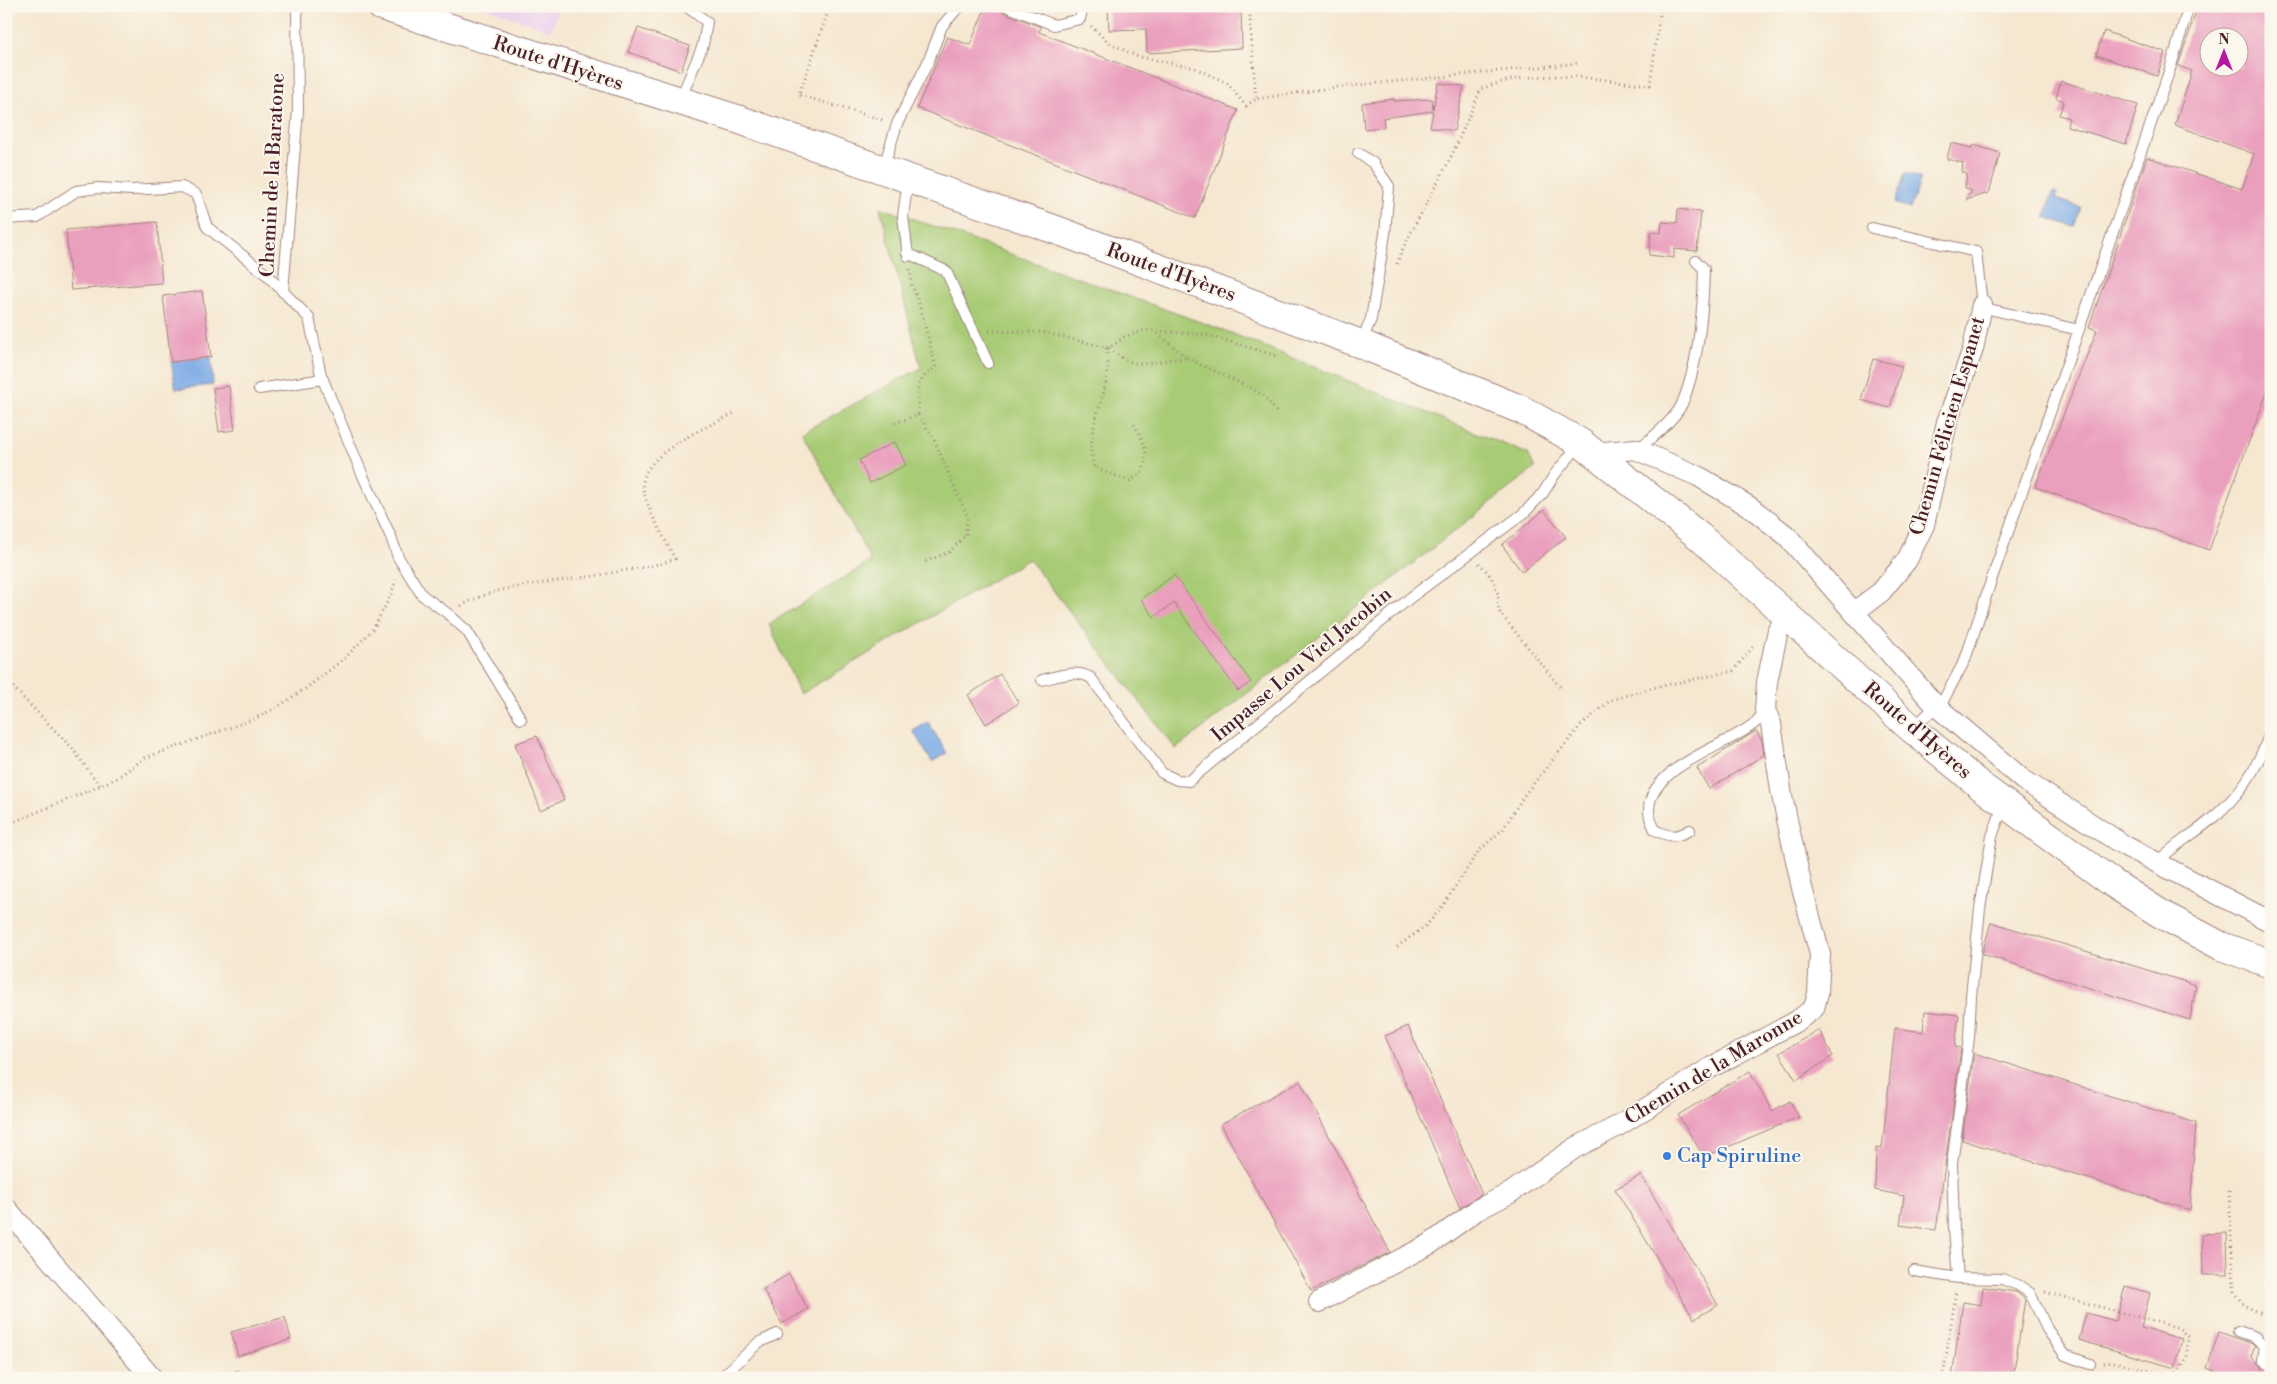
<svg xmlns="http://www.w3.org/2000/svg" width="2277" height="1384" viewBox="0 0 2277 1384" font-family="'Libre Bodoni',serif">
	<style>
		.built { fill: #ead1ec }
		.green { fill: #a8cb75; stroke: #797550 }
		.water { fill: #7dabe6; stroke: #646588 }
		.building { fill: #ea9fbd; fill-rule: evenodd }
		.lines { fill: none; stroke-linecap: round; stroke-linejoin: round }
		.service-casing { stroke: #a0837e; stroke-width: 12 }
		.minor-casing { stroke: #a0837e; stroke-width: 22 }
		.secondary-casing { stroke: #a0837e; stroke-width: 30 }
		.path { stroke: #a0837e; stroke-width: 3; stroke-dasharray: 1 4; stroke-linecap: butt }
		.service { stroke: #fff; stroke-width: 10 }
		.minor { stroke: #fff; stroke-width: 20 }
		.secondary { stroke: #fff; stroke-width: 28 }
		.shop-dot { fill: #3f7fe0; stroke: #fbf7ec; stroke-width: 2 }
		.labels { text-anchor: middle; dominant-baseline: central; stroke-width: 4; stroke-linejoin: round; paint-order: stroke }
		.street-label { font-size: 20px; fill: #4a1f2b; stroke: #fbf7ec }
		.shop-label { font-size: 20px; fill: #366cbe; stroke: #fbf7ec; text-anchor: start }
	</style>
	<rect width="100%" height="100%" fill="#fbf7ec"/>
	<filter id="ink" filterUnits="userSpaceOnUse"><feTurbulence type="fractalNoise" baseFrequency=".02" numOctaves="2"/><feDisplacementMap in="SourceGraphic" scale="10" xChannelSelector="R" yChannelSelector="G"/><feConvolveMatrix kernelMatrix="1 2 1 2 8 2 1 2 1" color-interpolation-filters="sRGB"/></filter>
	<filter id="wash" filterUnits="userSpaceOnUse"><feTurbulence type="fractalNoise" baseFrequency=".0096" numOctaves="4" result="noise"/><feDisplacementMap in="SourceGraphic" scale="20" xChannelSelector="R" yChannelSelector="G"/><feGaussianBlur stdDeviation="1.12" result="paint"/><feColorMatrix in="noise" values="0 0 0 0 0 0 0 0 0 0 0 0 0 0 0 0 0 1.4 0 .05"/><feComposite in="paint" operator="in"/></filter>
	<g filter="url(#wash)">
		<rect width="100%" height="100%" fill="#f5e7d0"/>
		<!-- built -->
		<path class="built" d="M480 6H560L551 31Z"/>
		<!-- green -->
		<path class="green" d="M880 207 1231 333 1528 454 1535 468 1176 749 1029 559 800 694 769 624 871 561 802 432 921 368Z"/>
		<!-- water -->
		<path class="water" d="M1905 173 1921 179 1910 209 1895 203Z
			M2053 192 2057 193 2055 199 2081 207 2074 227 2045 217Z
			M211 357 213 385 176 389 171 362Z
			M928 722 947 753 932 762 913 731Z"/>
		<g id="blocks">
			<!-- building -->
			<path class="building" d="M986 6H999L1003 12 1041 27 1039 32 1238 110 1195 218 917 108 947 37 970 45Z
				M1108 6H1241L1242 48 1147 53 1146 29 1109 30Z
				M2198 6H2271V382L2209 550 2035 487 2097 330 2089 327 2147 157 2242 189 2254 154 2175 125 2192 71 2178 66ZM2210 38H2240V68H2210Z
				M638 28 690 46 681 71 628 52Z
				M2104 31 2165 52 2157 76 2096 55Z
				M2061 81 2138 105 2126 144 2067 126 2069 118 2059 115 2064 101 2056 98Z
				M1438 83 1464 86 1454 131 1430 127 1433 111 1383 118 1384 127 1364 129 1362 103 1394 99V101L1432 99 1433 109Z
				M1951 143 1972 148 1974 145 2000 153 1989 193 1966 200 1972 191 1965 188 1967 174 1962 172 1963 163 1947 159Z
				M1678 209 1701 212 1697 251 1674 249V258L1649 255 1651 232 1661 233 1662 222 1677 223Z
				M157 222 162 283 71 290 66 230Z
				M202 291 211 357 171 362 163 296Z
				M1873 359 1902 366 1890 408 1861 400Z
				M229 386 235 430 219 432 213 388Z
				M895 442 906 465 870 483 859 460Z
				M1544 510 1566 537 1522 572 1502 545Z
				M1174 575 1251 682 1238 691 1174 603 1154 617 1141 599Z
				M1000 674 1019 703 986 724 968 695Z
				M1756 731 1762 741 1764 755 1709 789 1697 768Z
				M537 736 564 800 541 810 515 744Z
				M1991 922 2196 985 2190 1020 1982 954Z
				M1925 1011 1959 1015 1955 1047 1961 1048 1936 1230 1900 1225 1904 1196 1875 1190 1876 1148 1882 1149 1895 1028 1923 1032Z
				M1408 1026 1482 1194 1460 1208 1385 1036Z
				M1819 1030 1833 1056 1796 1080 1779 1053Z
				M1974 1053 2196 1123 2190 1210 1962 1140Z
				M1750 1071 1772 1111 1790 1101 1799 1117 1704 1157 1678 1115Z
				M1300 1081 1390 1252 1311 1291 1221 1124Z
				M1641 1175 1718 1305 1694 1319 1615 1189Z
				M2227 1233 2228 1275H2203L2202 1234Z
				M789 1274 808 1309 782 1324 763 1289Z
				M2125 1286 2150 1293 2141 1328 2182 1339 2175 1368 2079 1340 2086 1313 2116 1321Z
				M1983 1287 2016 1292 2025 1299 2013 1378H1952L1963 1302 1981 1305Z
				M285 1317 291 1339 238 1356 231 1332Z
				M2219 1332 2253 1344 2255 1346 2251 1357 2271 1378H2232L2207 1368Z"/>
		</g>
	</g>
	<g filter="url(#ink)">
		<use href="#blocks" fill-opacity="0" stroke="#a0837e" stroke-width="1"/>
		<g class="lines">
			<!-- service casing -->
			<g class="service-casing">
				<path id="service" d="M1006 6 1054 25 1080 19 1083 6
					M680 100 703 45 707 22 686 6
					M1358 153 1373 163 1389 186 1385 234 1371 319 1361 343
					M883 169 897 124 928 62 942 26 957 9 962 6
					M908 180 903 216 908 256
					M6 219 37 217 76 191 98 188 132 190 182 187 196 194 207 227 267 275 309 318 321 375 363 476 391 537 398 557 422 595 447 613 467 631 521 719
					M1872 228 1976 252 1982 305 1989 309 2079 330
					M907 253 946 271 988 363
					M283 292 298 110 297 6
					M259 389 323 379
					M1636 449C1650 441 1675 419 1682 404 1699 363 1703 313 1704 269L1696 261
					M1042 680C1059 676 1075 669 1091 678L1162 773 1177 780 1189 781 1410 598 1524 513 1543 493 1555 474 1580 444
					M1912 729 1944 699 1965 660 1992 578 2170 69 2189 6
					M2004 804 1992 836 1980 909 1971 996 1969 1038 1952 1164 1954 1229 1958 1278 2002 1279 2018 1285 2030 1293 2047 1329 2065 1355 2090 1364
					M1690 830C1676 838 1669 837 1655 830 1653 825 1649 818 1649 812 1647 766 1728 747 1756 722 1759 719 1762 714 1765 710
					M2157 863C2171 847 2191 836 2208 822 2241 795 2257 770 2271 730
					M1914 1271 1958 1278
					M2238 1331 2255 1337 2265 1346 2263 1361 2271 1365
					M237 1376 238 1378
					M721 1378 758 1343 777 1334"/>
			</g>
			<!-- minor casing -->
			<g class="minor-casing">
				<path id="minor" d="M1594 453 1635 449 1698 476 1750 507 1787 536 1935 705 2022 779 2125 846 2271 922
					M1854 612 1881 592 1907 560 1924 525 1947 422 1973 349 1982 305
					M6 1208 152 1378
					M1319 1302 1430 1244 1477 1210 1510 1193 1575 1148 1618 1126 1710 1068 1797 1021 1814 1008 1818 993 1820 954 1802 888 1782 796 1771 724 1765 710 1767 682 1778 630 1788 617"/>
			</g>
			<!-- secondary casing -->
			<g class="secondary-casing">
				<path id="secondary" d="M381 6 737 119 1059 231 1361 344 1522 410 1581 443 1700 537 1912 729 1982 787 2114 884 2161 914 2221 946 2271 964"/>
			</g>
			<!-- path -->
			<path class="path" d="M830 6 799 95 883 120
				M1249 6 1256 99 1330 88 1578 63
				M1091 26 1108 42 1136 56 1195 68 1227 83 1246 106 1256 99
				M1397 264 1403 248 1452 155 1481 89C1534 67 1594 79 1650 85L1661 6
				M989 331 1042 332 1109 348 1124 337 1146 330 1207 335 1277 356
				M1106 348C1115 381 1091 415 1091 449 1091 455 1093 462 1094 468L1130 481C1133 478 1140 474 1142 471 1151 455 1142 436 1133 423
				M1109 348C1138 375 1153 359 1187 358L1157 333
				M1187 358 1251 388 1264 396 1278 414
				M918 415 932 435 967 516 966 535 949 552 922 563
				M895 423 918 415C920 387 910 386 936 367L920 307 912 285 910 269
				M1479 563C1486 570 1494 579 1497 590 1499 598 1497 605 1500 613L1560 687
				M461 606C495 586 535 585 572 579 603 575 633 569 663 563L675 559C665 539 650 515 644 493 632 456 710 426 735 413
				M6 680 72 748 100 786 117 778 145 758 254 719 279 706 305 689 345 658 373 629 390 597 396 580
				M6 825 100 786
				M1397 947 1427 925 1444 904 1478 852 1503 829 1525 794 1581 725 1611 700 1652 688 1733 671 1754 646
				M2229 1191 2234 1293 2244 1305 2271 1319
				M2045 1292 2179 1328 2188 1337 2187 1358 2178 1372 2169 1376 2115 1362 2103 1363
				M1943 1378 1956 1291"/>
			<!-- service -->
			<use href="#service" class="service"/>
			<!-- minor -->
			<use href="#minor" class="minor"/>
			<!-- secondary -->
			<use href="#secondary" class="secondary"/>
		</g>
	</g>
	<!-- markers -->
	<circle class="shop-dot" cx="1667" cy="1156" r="5"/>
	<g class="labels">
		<!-- street labels -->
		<g class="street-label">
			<text transform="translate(558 64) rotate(18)">Route d'Hyères</text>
			<text transform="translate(273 175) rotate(-87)">Chemin de la Baratone</text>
			<text transform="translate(1171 273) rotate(20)">Route d'Hyères</text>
			<text transform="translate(1948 426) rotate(-74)">Chemin Félicien Espanet</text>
			<text transform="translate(1302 665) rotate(-40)">Impasse Lou Viel Jacobin</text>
			<text transform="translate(1917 731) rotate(41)">Route d'Hyères</text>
			<text transform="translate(1714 1068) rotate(-31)">Chemin de la Maronne</text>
		</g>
		<!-- shop labels -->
		<g class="shop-label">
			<text x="1677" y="1156">Cap Spiruline</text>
		</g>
	</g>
	<!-- margin -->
	<rect width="2277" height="1384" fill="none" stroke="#fbf7ec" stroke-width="25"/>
	<!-- north arrow -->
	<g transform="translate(2224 52)"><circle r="24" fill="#fbf7ec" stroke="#b4a19f"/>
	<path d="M0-4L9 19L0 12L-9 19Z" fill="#b5179e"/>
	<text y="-8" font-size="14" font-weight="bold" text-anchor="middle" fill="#4a1f2b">N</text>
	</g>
</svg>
